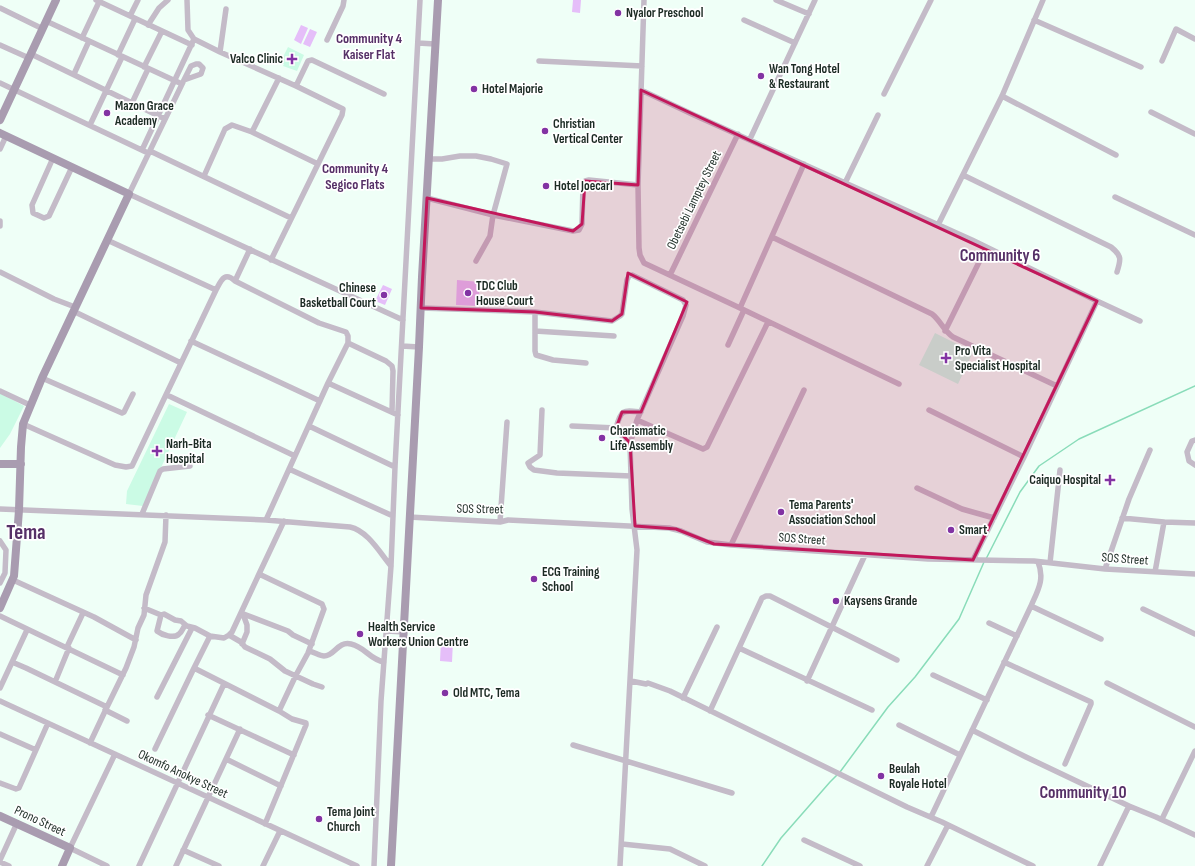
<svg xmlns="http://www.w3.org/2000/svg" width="1195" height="866" viewBox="0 0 1195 866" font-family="'Sofia Sans Condensed',sans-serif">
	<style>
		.built { fill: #cbfbe5 }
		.green { fill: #e5bef9 }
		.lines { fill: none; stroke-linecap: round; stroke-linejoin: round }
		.stream { stroke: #89dcb9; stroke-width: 1.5 }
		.street { stroke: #c4bbc8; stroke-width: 5.5 }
		.secondary { stroke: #a99cb0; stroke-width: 8 }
		.marked { fill: #c2185b; fill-opacity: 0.2; stroke: #c2185b; stroke-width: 3; stroke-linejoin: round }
		.poi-dot { fill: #8233a3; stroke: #fff; stroke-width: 1.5 }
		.labels { text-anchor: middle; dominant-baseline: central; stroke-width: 3.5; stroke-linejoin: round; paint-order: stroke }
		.poi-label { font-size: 13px; font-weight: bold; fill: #1c2b24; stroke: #fff; text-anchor: start }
		.street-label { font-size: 13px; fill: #1c2b24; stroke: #fff }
		.neighbourhood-label { font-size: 14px; font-weight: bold; fill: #563067; stroke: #fff }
		.district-label { font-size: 17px; font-weight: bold; fill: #563067; stroke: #fff }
		.town-label { font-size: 21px; font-weight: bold; fill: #563067; stroke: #fff }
	</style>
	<rect width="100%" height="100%" fill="#effff7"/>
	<!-- built -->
	<path class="built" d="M288 47 304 55 297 71 283 66 284 64 280 63Z
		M935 333 973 352 958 384 919 365Z
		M0 393 24 406 10 434 0 448Z
		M169 404 187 412 143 506 126 504 127 491Z"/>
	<!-- green -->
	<path class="green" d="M573 0H581L580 13 572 12Z
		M301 25 308 28 301 44 294 40Z
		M310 29 317 32 310 47 303 44Z
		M457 280 480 282 478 306 456 305Z
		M383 285 392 289 385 305 375 301Z
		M441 640 453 641 452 662 440 661Z"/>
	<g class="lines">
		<!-- stream -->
		<path class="stream" d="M986 559 1020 492 1039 466 1079 439 1195 386
			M840 772 888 707 915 677 959 619 984 562
			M762 866 781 838 830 782 837 775"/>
		<!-- street -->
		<path class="street" d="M96 0 192 45
			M187 0 188 30 194 39 220 52 296 86 343 109 342 115 271 260
			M644 0 638 185 639 248 640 255 644 263 740 308 804 164
			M776 0 809 14
			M0 8 43 29
			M130 16 138 0
			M744 20 795 43
			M1034 20 1141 67
			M46 21 182 84
			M148 25 159 8 168 0
			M82 38 99 2
			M327 40 343 6 344 0
			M418 43 435 44
			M0 45 29 58
			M220 52 226 9
			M31 54 165 119
			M118 55 135 19
			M539 61 642 66
			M1162 61 1176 29 1195 39
			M144 67 162 31
			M74 74 89 41
			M184 80 201 74 203 68 199 64H196L191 66 184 80 129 194 403 320
			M0 83 148 153
			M296 86 308 61 312 60 384 94
			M641 90 694 115 972 240 1097 301 1024 457 973 560
			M884 94 931 0
			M1002 96 1116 155
			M132 103 148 69
			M1151 112 1195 134
			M90 125 122 57
			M252 132 279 78
			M750 139 815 0
			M0 149 6 136
			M142 150 194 39
			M150 151 291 218
			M53 158 32 205 33 213 44 218 49 216 72 167
			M429 159H442L460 156H476L491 159 507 164 493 215 490 236 476 261
			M963 175 1111 247C1122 256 1121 259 1117 272
			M204 176 225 129 232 125 252 132 318 164
			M845 183 878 115
			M1115 197 1195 235
			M427 198 493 215 573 231 579 230 582 224 583 184 585 181 589 180 638 185
			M0 221V226
			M938 225 1002 96 1043 0
			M772 237 932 314C941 321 943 330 953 337L1057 386
			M107 240 216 290
			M0 272 54 299 75 307
			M670 275 738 134
			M235 281 250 249
			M1097 301 1140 321
			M421 308 535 312 612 321 620 316 622 314 627 280 629 276 632 275 683 300 686 305 683 316 637 420
			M740 308 899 384
			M73 311 181 363
			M535 312V351L536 355 553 360 586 363
			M535 331 614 336
			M945 331 986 248
			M191 341 320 401
			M348 343 386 361 392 366 393 371 392 412
			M728 345 744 310
			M402 346 419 347
			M42 378 122 413 124 412 133 394
			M0 391 30 405
			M167 395 295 456
			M542 410 540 455 528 463 530 467 534 470 557 473 631 476
			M929 410 1024 457
			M23 424 115 465 126 467 132 466 216 290C221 281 224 271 235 281L319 323 346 332 348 336V343L328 383 398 415
			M309 426 395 467
			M572 426 616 428 625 440 630 443
			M616 428C621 409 623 410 641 412
			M1195 440 1192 441 1187 452 1189 461 1195 465
			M289 469 393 516
			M917 488 962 509 994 518
			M0 509 266 520 350 527C368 531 380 553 391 566
			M142 514 160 471 163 469 190 466
			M409 517 500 522 508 520 669 528 681 531 707 542 731 545 928 559 1034 561 1105 569 1195 574
			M1122 518 1164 522 1195 523
			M266 520 328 383
			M500 522 507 422
			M0 541 6 550 5 573 0 583
			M731 545 804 390
			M1050 563 1060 470
			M1105 569 1129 499 1150 450
			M1155 572 1164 522
			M13 580 94 617 136 640
			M1031 606 1101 639
			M144 608 161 615 164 614 175 620 181 621 187 626 195 628 210 636 224 638 229 635 232 632 259 574
			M1143 609 1195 634
			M241 613 288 631 293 635 312 644
			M161 615 157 631C162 635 174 639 179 634 182 632 183 628 185 625
			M0 616 123 675
			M989 623 1017 636
			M387 631 404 632
			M229 635 241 642 245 647 270 659 285 671 313 684 322 687
			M210 636 194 668 279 711 296 675 308 653 324 609 322 604 259 574 284 521
			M242 644 247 632V625L243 614
			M67 647 83 613
			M739 648 872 710
			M309 651C314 652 320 656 324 656 335 656 337 641 351 644 365 647 369 659 384 662
			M12 662 26 668 107 707
			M1004 662 1091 702V704L1065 764
			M933 675 987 700
			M631 681 646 684 648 683 670 691 907 807 942 822 1033 866
			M807 681 865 555
			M55 682 69 648
			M1107 683 1195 727
			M0 688 27 630
			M157 697 192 628
			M683 698 717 627
			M0 701 357 866
			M105 710 127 721
			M710 711 762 598 766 596H770L897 660
			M208 715 294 755
			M899 725 960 755
			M972 730 1026 757 1129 806 1156 817 1195 835
			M0 734 36 750
			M90 743 107 707 126 668 134 647 138 628 144 615 146 595 165 542 166 515
			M573 745 732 793
			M155 749 194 668
			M226 759 281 786
			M0 783 16 789 19 788 48 723
			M931 817 1031 606C1038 590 1045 579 1038 562
			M1162 819 1195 751
			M265 824 306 725V723L292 719 279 711
			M804 840 860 866
			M622 844 670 849 705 866
			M183 850 219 866
			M0 860 17 823
			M0 862 9 866
			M107 866 70 848 115 754
			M139 866 224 684
			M176 866 240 729
			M263 866 280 831
			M374 866 381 701 391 566 395 467 420 0
			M620 866 637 550 632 509 630 444 637 420 703 449 707 447 768 322
			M927 866 948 825
			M1100 866 1129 806"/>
		<!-- secondary -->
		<path class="secondary" d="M0 120 56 0
			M0 133 129 194 42 378 23 424 21 447 19 510 14 576 0 608
			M0 464H21
			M0 816 70 848 62 866
			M391 866 419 347 422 277 438 0"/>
	</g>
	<!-- marked area -->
	<path class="marked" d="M641 90 1097 301 973 560 714 544 676 529 635 526 630 443 616 428 622 412H641L687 302 628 273 622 314 612 321 535 312 421 308 427 198 573 231 582 224 585 181 638 185Z"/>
	<!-- markers -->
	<g class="poi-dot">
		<circle cx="618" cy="13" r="4"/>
		<path d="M290 53h4v4h4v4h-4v4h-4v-4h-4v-4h4z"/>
		<circle cx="761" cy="76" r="4"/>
		<circle cx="474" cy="89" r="4"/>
		<circle cx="107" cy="113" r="4"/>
		<circle cx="545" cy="131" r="4"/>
		<circle cx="546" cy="186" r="4"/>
		<circle cx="468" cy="293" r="4"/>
		<circle cx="384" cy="295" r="4"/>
		<path d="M944 352h4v4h4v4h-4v4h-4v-4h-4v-4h4z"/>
		<circle cx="602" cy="438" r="4"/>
		<path d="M155 445h4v4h4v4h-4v4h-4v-4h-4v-4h4z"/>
		<path d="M1108 474h4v4h4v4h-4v4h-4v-4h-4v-4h4z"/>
		<circle cx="781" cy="512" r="4"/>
		<circle cx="951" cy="530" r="4"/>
		<circle cx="534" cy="579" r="4"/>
		<circle cx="836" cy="601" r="4"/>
		<circle cx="360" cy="634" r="4"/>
		<circle cx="445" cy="693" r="4"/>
		<circle cx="881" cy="776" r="4"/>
		<circle cx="319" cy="819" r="4"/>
	</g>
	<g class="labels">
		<!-- poi labels -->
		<g class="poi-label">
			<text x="626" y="13">Nyalor Preschool</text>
			<text x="283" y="59" text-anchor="end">Valco Clinic</text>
			<text x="769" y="69">Wan Tong Hotel<tspan x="769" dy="15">&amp; Restaurant</tspan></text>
			<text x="482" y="89">Hotel Majorie</text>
			<text x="115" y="106">Mazon Grace<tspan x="115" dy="15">Academy</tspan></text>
			<text x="553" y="124">Christian<tspan x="553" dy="15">Vertical Center</tspan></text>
			<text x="554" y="186">Hotel Joecarl</text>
			<text x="476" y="286">TDC Club<tspan x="476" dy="15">House Court</tspan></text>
			<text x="376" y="288" text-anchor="end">Chinese<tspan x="376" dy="15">Basketball Court</tspan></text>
			<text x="955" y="351">Pro Vita<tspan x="955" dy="15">Specialist Hospital</tspan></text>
			<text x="610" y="431">Charismatic<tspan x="610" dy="15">Life Assembly</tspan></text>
			<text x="166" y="444">Narh-Bita<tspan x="166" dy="15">Hospital</tspan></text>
			<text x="1101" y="480" text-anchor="end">Caiquo Hospital</text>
			<text x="789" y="505">Tema Parents'<tspan x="789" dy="15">Association School</tspan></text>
			<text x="959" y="530">Smart</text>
			<text x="542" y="572">ECG Training<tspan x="542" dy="15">School</tspan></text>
			<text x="844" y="601">Kaysens Grande</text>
			<text x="368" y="627">Health Service<tspan x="368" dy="15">Workers Union Centre</tspan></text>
			<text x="453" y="693">Old MTC, Tema</text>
			<text x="889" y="769">Beulah<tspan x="889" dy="15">Royale Hotel</tspan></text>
			<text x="327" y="812">Tema Joint<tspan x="327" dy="15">Church</tspan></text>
		</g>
		<!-- street labels -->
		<g class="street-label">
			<text transform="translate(694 200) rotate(-64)">Obetsebi Lamptey Street</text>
			<text transform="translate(480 509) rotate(1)">SOS Street</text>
			<text transform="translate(802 539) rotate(4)">SOS Street</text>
			<text transform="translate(1125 559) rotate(4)">SOS Street</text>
			<text transform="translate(183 774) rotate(25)">Okomfo Anokye Street</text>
			<text transform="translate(40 821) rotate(25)">Prono Street</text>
		</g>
		<!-- neighbourhood labels -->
		<g class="neighbourhood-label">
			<text x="369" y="38">Community 4<tspan x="369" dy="16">Kaiser Flat</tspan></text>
			<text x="355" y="168">Community 4<tspan x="355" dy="16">Segico Flats</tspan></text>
		</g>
		<!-- district labels -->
		<g class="district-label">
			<text x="1000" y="256">Community 6</text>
			<text x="1083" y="793">Community 10</text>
		</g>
		<!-- town labels -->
		<g class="town-label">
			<text x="26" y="532">Tema</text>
		</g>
	</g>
</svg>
